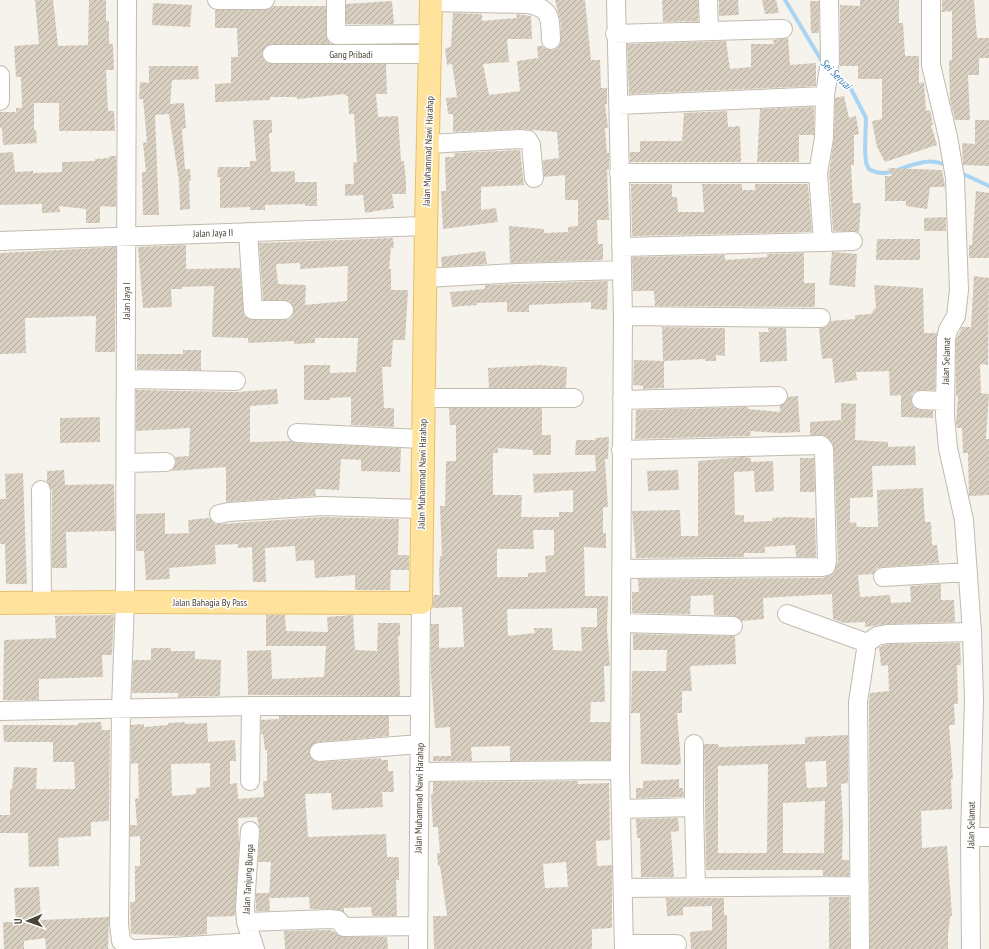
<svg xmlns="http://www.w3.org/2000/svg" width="989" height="949" viewBox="0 0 989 949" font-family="'PT Sans Narrow',sans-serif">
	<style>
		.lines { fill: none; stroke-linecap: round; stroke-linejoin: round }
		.stream { stroke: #a9d4f2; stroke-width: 4 }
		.building { fill: url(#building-hatch); fill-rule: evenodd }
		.minor-casing { stroke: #c2bbae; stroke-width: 20 }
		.major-casing { stroke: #e6c16a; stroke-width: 24 }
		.minor { stroke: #fff; stroke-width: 18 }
		.major { stroke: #ffe39c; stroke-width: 22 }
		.labels { text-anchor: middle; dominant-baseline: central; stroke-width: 3; stroke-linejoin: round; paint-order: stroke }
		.street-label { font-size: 10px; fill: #4b4439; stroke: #fff }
		.water-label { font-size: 11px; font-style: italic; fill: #2e7ab2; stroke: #fff }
	</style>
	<defs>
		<pattern id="building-hatch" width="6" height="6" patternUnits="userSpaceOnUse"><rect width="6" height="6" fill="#d8cfc1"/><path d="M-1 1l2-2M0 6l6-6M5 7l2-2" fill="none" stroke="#b1aa9e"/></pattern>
	</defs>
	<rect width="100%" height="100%" fill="#f6f3ec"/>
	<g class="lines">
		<!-- stream -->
		<path class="stream" d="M785 0 823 63
			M833 73 850 87 866 118 865 148 866 163 869 169C892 184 917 150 947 166
			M959 172 989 186"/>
	</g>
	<!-- building -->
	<path class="building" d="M35 0H53L58 46 88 45 89 0H106V21H109V44H113L114 70H106L108 111H114L115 131H59V103H34V130H36L37 143 3 145 2 128H0V112H16V108H22L21 77H16L14 46 39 44Z
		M555 0H585L591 60H600L601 88H607V104H605L608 128H605L607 153H609V170H607L609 220H597L598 244H603V260L510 263 509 226 544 229V233L568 232V227L578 226V200H565V175L544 177 543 160 559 158 557 132 520 129 453 132V114H448L446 98 457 97 452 64 447 65 445 48 451 47 453 13 482 14V21L517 18 516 14 531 16 532 39H507L509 62 483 64 489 95 520 91 517 61 538 58 537 46H542L546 49 552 50 557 49 560 45 561 24Z
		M662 0H698V21L663 22Z
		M719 0H738L739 15 719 16Z
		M762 0H776L779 13 765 14Z
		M860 0H899V23H903L905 56H919V83L924 82 926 111 930 110 933 125H931L937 145 885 162 877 147 872 121 882 119V79H858V66H840V5L860 6Z
		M942 0H974L977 38H989V58H979V75H968L970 120H955L950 100 949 60H952V11L942 12Z
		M392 1 394 24H346V4Z
		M810 1H819V33H811Z
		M153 3 192 5 190 27 152 25Z
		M274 6H326V35L330 44 267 45 262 54 263 59 267 63 386 64 387 94H376L378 117 398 116 401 161H404L406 182V194H392L394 208 365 213 363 195 345 196V184H354L353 163 357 162 354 114H349L348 96H346L345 94 297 99V97H270V100L215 102V84L231 83V57H238L237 28H215V10H265Z
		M788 38 790 65 816 63V86L629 94 627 44 726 41 730 69 751 67V44H774L773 40Z
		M149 66H198L199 79 172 80 170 104 184 103 186 128 182 129 185 169H190L191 181H189L190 209 180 210 179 182 169 114 155 115 159 215H143L142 172H146L143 143 147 142 143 99H139L140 82 149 83Z
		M844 96 849 118 856 116 859 134 854 135V165H851L853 203H861L859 232 833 231 829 174 834 138 835 98Z
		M814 107V135H799V162H757L760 109Z
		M727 111 728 127 740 126 741 162H630V152H640V141H682L684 113Z
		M253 120H272V133H269L271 172 295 171V182H317V206H305V204L265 205V210H250V207L220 208V177H217L218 167H250V161H256Z
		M975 120H989V166L963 165 962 143 975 144Z
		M520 150 524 185 481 187V210L496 208 498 222 443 229 441 191H446L445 157H455L454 153Z
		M13 152 15 172 33 171V173L62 172V162L95 161V159L109 158V156H116V207L100 206V223H86V209L59 206 60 212 42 213V204L0 205V153Z
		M888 168 942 170 945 187H930L927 209 906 206V201H885V176H892Z
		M631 184H672V197H677L678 212H704L702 184H742V190H755V184H808L812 232 632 236Z
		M976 191 989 193V258H969V245H972Z
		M946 217V231H924V218Z
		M393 238 394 248H391L389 269H391V290H408L405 340H393L391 367H382L384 408H394V427L351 425V397L330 398V400H304V365H330V373L356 372 358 338H315V343L294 344V341L248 343V338L212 337 214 286 181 287 182 289H171L172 307 143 308 138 247 186 245V269L240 268 244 316 253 320H284L290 319 293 315 294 310 290 301 263 300 259 243ZM300 263V269L348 266 347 301 305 305 306 285 278 284 276 264Z
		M877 239H920V260H876Z
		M116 247 115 352H95L96 316 25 318 26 353 0 354V253Z
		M485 251 487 264 442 267 441 257Z
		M832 252 857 254 855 287 829 285Z
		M804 253V283H815V307L655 306 654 291H633L632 257 725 255V260L767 257V254Z
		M974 276 989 278 988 365 980 364 981 393 989 394 986 439H989V495L969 496 968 453H963L962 428H957L956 422 958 396H956V340L962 327H971Z
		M608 281 607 310 591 309V302L529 305V312H507V302L476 303 477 305 452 307 450 292 485 289V285Z
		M874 285 923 288 924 333H937L935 390 916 391 912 394 911 400 912 405 916 409 933 411V418L901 417V395L890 396 889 371 856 372 857 380 835 383 832 358 822 359 819 328 826 327 831 321 855 319V315L871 314 876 307Z
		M662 327 725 328V356L716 355V361H705V359L664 361V388L643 389V386L633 385 634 360 663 361Z
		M768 328H786L787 361 760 362 759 332H769Z
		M183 350H201V370L137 369V354H183Z
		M540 365 567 367 566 388H489L488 368Z
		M277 389 278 404 250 406V442L290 441 296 443 401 448 400 472 361 471V460L341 459 339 490 315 489 316 496 226 502V467L172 471 176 462 175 457 189 456 190 428 136 431V390L236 392Z
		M798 396 800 432 778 433 750 431 751 436 635 439 636 410 748 407V409L780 412V406L787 401 788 397Z
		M841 403 856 404 855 440 888 442V447L915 446 916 465 872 466 873 497 850 498V523L856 522 857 527H878L877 490 923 488 925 522H931L932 545H937L939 563 882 567 877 568 873 574 858 575 860 597 890 595 891 603 911 602 910 586 941 584V600H954L955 622 887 624 865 627V622L844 623 833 619 832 594 763 598 764 619 742 621 734 616 714 615 713 595 691 596 690 614 632 613V592H639L638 579 822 578 833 574 838 561 834 449 832 443 826 436 810 435V422L841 420Z
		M449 408H542V435H551V455H533V450L498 448V453H493V495H522L521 517H559V512H573V490L534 493 533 474 596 471 595 455H575L576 440H595V438L609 437 608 459H605L608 507H603V533H606V548L584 547 585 596H608L607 629 610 666H604L605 702H591L590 722H610V760L510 761V746L471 747 472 761H433V756H451L450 727 435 728 431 675V624H439V648L464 647 462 607 432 608 434 595H440L439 573 440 556H442L440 506H445L446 461H456V425H450ZM533 530H554V555L545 556 546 572 528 573V577H497V549H534ZM597 608V627H581L582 651 553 650 552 628H534L535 633 508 636 507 609Z
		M100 417V442L60 443V418Z
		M743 457 751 458V462L773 461 774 491 755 492 754 471 734 472 735 515H744V522L772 521V518L786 517 815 518 816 557H796L795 545 765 547V553H744V557L636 558 632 511 680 510 681 536H698V461Z
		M800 458H814L815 492H800Z
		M64 470 65 485 114 484 115 531 66 532 67 568H52V490L47 482V471Z
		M678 470 679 490 648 491 647 471Z
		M23 473 27 584H6L5 544H0V499H6L5 474Z
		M165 513V534L189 533 188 520 210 518 215 524H221L322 517 399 519 398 555H409V570H391L390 590H355V575L315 578 314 560 296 561 295 546 265 548 266 582H253L252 547 238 548V544L215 545 216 564 169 568 170 579 146 580 144 551H136V514Z
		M114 615 112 655H102L103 677 39 679V700H3L4 640 56 638 55 616Z
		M266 615H285L286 631 328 632 327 617 353 615 355 650 377 651 378 623H400V636H398L400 696 248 695 247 651 271 650 272 679 324 677 326 646H266Z
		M633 634 735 636 736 664 690 666 692 691H682V713H677L681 763 678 765 641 764 640 713H631L632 671H666L667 650H633Z
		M960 643 961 665H957L958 704H954L955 725H949L953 779H951L952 809 921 811 922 848 947 846 952 916H950L948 934V949H870L869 703 870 693 889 691 888 665 881 666 879 647 888 644Z
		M151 648H171V651H195V659L221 660 220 696 178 697V693H132L133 660H151Z
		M279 716H389V736L318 742 313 744 309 752 311 758 319 762 381 758V760H388V771H393L394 792H382L383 807 332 810 331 793 305 794 308 837 386 834 387 857H399V880H396L397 916H372L371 907 344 908V912L331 909H310L309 897 269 898 271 862H258L260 832 257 817 238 818 239 843 235 916 207 917V934L186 936 131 934 130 902H135V866H140V836L130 837V825H137L135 799 139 798 138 763 131 764V725L144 724V727L168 725V723L185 722V724L207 723 208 742 235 740 236 761H230V784L237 783 238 799 264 797 263 781H267V750H265L263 734H261V720L279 719ZM210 763V787L196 788V794L172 796 171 764Z
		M101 722 102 730H110L109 821 91 822V836L58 838 59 866 29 867 28 833H0V815H10V789H12L14 767 37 768 36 789H75L74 762H53V742H4L3 725H78V723Z
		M848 735V783L841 784 843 826 842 860H849V876H823V870H706L704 744H718L719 747 805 744V737ZM826 761 827 787 807 788 805 762ZM768 764 767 853H718V766ZM825 801 824 853H783V803Z
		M679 779V788H683L684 797 636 798V788H643V781Z
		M578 781V784L609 783 610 840 596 841 597 866 612 865V928L592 929V949H434L433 916H447L440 866H438L437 853H440L438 827H433L431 794H433V782ZM566 862 568 887 545 888 543 864Z
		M678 818 679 831 671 832 674 877H641L640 838H637L636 819Z
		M39 887 41 920 109 917 108 949H46L45 938 24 941V949H4L3 922H16L14 888Z
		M256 893H269L270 911H256Z
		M829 897H849L850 949H829Z
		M666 898H724V915H727V949H691L690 932 712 930V906L683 907V915L667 916Z
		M330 930 344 937H387L388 949H285L284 931Z"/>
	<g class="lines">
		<!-- minor casing -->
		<g class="minor-casing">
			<path id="minor" d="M127 0 125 602 121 708 119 924 121 941 130 949H137
				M217 0H265
				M336 0V35L431 34
				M616 0 623 316 620 770 624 949
				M708 0 709 30
				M931 0V65L948 137 955 178 959 290 956 316 948 330 946 339 945 416 948 448 964 520 972 632 974 700 970 837 971 949
				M431 2 528 4C552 9 550 18 551 40
				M615 34 783 29
				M272 54H431
				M0 75V101
				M618 105 825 96
				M428 144 520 139 528 140 531 145 534 178
				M619 173H818
				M248 232 253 310H284
				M0 241 426 226
				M823 242 853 241
				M621 247 823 242 818 173 824 138 825 96 830 60 829 0
				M425 278 517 273 622 270
				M623 316 821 318
				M126 379 236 381
				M423 398H574
				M622 400 778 396
				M921 400 945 401
				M297 433 422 439
				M126 463 166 462
				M41 490 42 603
				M219 514 229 512 322 506 422 509
				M621 569 822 567 826 566 827 561 824 449 821 445 621 450
				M883 577 968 572
				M787 614 867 643
				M621 623 733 626
				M0 711 251 706H420
				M694 744V807L696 887
				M319 752 420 744
				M419 772 620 770
				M250 781 251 706
				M621 809 694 807
				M250 831 245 907 246 922 255 949
				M970 837H989
				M623 888 860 886
				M246 922 330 919 338 920 344 927 418 926
				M624 944H677
				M140 949 253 942
				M418 949 421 603
				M860 949 858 702 867 643 877 636 887 634 972 632"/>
		</g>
		<!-- major casing -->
		<g class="major-casing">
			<path id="major" d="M0 603 125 602 421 603 426 226 431 0"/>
		</g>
		<!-- minor -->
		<use href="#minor" class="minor"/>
		<!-- major -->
		<use href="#major" class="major"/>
	</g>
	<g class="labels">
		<!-- street labels -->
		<g class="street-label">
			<text x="351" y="54">Gang Pribadi</text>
			<text transform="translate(428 151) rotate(-88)">Jalan Muhammad Nawi Harahap</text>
			<text transform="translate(213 233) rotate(-2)">Jalan Jaya II</text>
			<text transform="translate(126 301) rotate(-90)">Jalan Jaya I</text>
			<text transform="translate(946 361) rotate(-88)">Jalan Selamat</text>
			<text transform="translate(422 474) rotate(-89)">Jalan Muhammad Nawi Harahap</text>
			<text x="210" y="602">Jalan Bahagia By Pass</text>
			<text transform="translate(419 798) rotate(-89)">Jalan Muhammad Nawi Harahap</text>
			<text transform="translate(971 825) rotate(-89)">Jalan Selamat</text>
			<text transform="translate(248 879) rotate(-87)">Jalan Tanjung Bunga</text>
		</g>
		<!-- water labels -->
		<g class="water-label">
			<text transform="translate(836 74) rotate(45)">Sei Seruai</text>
		</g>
	</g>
	<!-- north arrow -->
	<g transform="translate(28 921) rotate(268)" stroke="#ffffff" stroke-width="3" paint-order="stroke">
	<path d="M0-3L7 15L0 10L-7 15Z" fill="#4b4439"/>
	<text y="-6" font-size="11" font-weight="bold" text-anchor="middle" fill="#4b4439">U</text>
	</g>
</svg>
